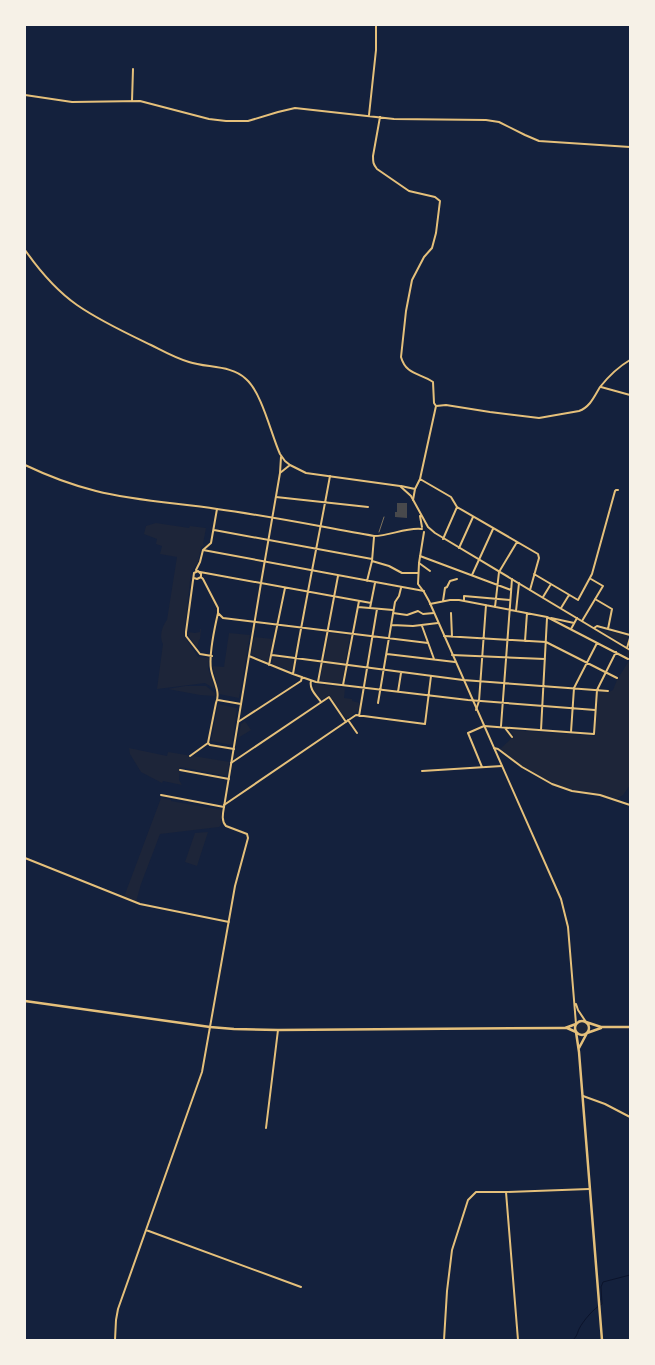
<svg xmlns="http://www.w3.org/2000/svg" width="655" height="1365" viewBox="0 0 655 1365" font-family="'Playfair Display',serif">
	<style>
		.green { fill: #1d2539 }
		.lines { fill: none; stroke-linecap: round; stroke-linejoin: round }
		.stream { stroke: #0b132b; stroke-width: 1 }
		.building { fill: #48494c }
		.path { stroke: #e5c07b; stroke-width: 0.5 }
		.minor { stroke: #e5c07b; stroke-width: 2 }
		.tertiary { stroke: #e5c07b; stroke-width: 2 }
		.secondary { stroke: #e5c07b; stroke-width: 2.5 }
	</style>
	<rect width="100%" height="100%" fill="#14213d"/>
	<!-- green -->
	<path class="green" d="M156 523 189 528 190 526 206 528 203 544 205 545 201 547 198 562 191 572 184 636 198 657 209 658 208 668 215 689 205 683 157 689 163 644C159 637 162 626 167 620L177 557 160 554 162 546 156 544 157 539 144 534 146 526Z
		M200 629H201L200 639 199 640 197 648 188 635V632L195 633 200 632Z
		M602 630 628 636 626 645 602 631Z
		M229 633 250 635 239 698 219 694V691L213 668V666L224 667Z
		M329 633 350 636 345 664 324 661Z
		M254 637 273 639 268 663 251 654Z
		M628 650 630 652V785L623 795 616 799C599 794 580 793 563 787 540 779 519 764 500 749L514 736 510 730 595 736 598 691 609 692 613 690 617 680 630 659 626 656Z
		M273 657 294 660 292 671 272 664Z
		M323 663 345 666 342 684 320 681Z
		M315 684 345 688 344 698 352 699V701L360 703 358 711 346 719 329 695 321 700 313 689Z
		M185 686H206L215 693V696L200 695 168 689Z
		M218 704 237 708 232 745 211 741Z
		M245 721 251 730 238 738 241 724Z
		M129 748 167 756 168 752 230 762 227 776 180 767 179 780 182 785 163 781 162 783 141 772 130 754Z
		M161 798 171 800V801L222 810 221 825 219 827 160 834 141 884 136 902 124 897Z
		M208 832 197 866 185 862 195 833Z
		M576 1028a6 6 0 1 1 12 0a6 6 0 1 1-12 0Z"/>
	<g class="lines">
		<!-- stream -->
		<path class="stream" d="M573 1340C577 1336 577 1334 579 1329 583 1321 594 1308 602 1304L601 1287 603 1282 630 1275"/>
	</g>
	<!-- building -->
	<path class="building" d="M397 503H407V518L395 517V512H397Z"/>
	<g class="lines">
		<!-- path -->
		<path class="path" d="M379 532 384 517"/>
		<!-- minor -->
		<path class="minor" d="M25 95 72 102 140 101 209 119 226 121H248L278 112 295 108 394 119 486 120 499 122 525 135 539 141 630 147
			M132 101 133 69
			M369 115 376 50V25
			M380 117 373 156C373 162 373 164 377 169L409 191 435 197 440 201 436 233 432 248 424 257 412 280 406 311 401 357C406 375 420 373 433 382L434 403 436 406
			M601 387 630 395
			M420 479 451 497 457 507 538 554 539 558 530 590
			M401 486 415 489
			M276 497 368 507
			M413 500 415 489 420 479 436 406 446 405 490 412 539 418 579 411C590 407 594 397 600 387 608 377 618 367 630 360
			M214 530 372 559
			M443 539 457 507
			M459 548 473 517
			M203 550 424 591
			M420 556 511 590
			M372 561 389 566 402 573H418
			M419 563 430 571
			M196 570 200 562 203 550 211 543 217 509
			M200 572 371 603
			M534 574 578 600 592 574 615 491 616 490H618
			M472 575 493 529
			M201 577 203 579 218 608V613L223 618 428 643
			M194 578 197 579 201 577V574L198 571 194 573 186 632V636L200 654 212 656
			M367 581 372 561 374 537
			M543 597 551 584
			M595 599 612 609 608 629
			M464 600V596L510 600
			M443 601 445 588 447 587 450 581 457 579
			M430 604 450 600H459L547 617 628 659
			M358 607 393 610
			M495 607 499 572 517 542
			M370 608 375 583
			M561 608 569 595
			M516 611 519 583
			M218 613C215 626 209 656 211 669 213 681 221 692 216 703L208 743 210 745 234 749
			M393 613 407 615 418 611 423 614 434 613
			M451 613 452 637
			M551 618 574 623
			M582 621 603 586 591 579
			M392 625 413 626 438 623
			M422 626 434 659
			M594 628 597 626 630 635
			M571 629 577 618
			M444 636 546 642 617 678
			M525 641 527 613
			M627 648 630 638
			M387 654 455 662
			M272 655 463 680 608 691
			M452 655 545 659
			M249 656 293 674 316 682 468 700 595 710
			M269 665 285 588
			M293 674C304 608 318 542 330 476
			M311 681C309 689 316 695 321 702
			M318 682 338 576
			M343 685 359 601
			M398 692 401 673
			M218 700 241 704
			M378 703 395 602 399 596 401 588
			M476 710 479 701 486 605
			M359 716 377 609
			M348 720 357 733
			M238 722 301 681 302 677
			M501 726 512 579
			M505 728 512 737
			M541 730 547 618
			M571 732 574 688 597 643
			M494 748 498 749 522 767 552 784 572 791 600 795 630 805
			M190 756 208 743
			M231 763 329 697 346 722
			M482 767 468 733 484 726 594 734 597 690 616 652
			M180 770 229 779
			M422 771 502 766
			M224 805 356 715 425 724 431 676
			M25 858 140 904 229 922
			M583 1096 605 1104 630 1117
			M266 1128 278 1030
			M506 1192 589 1189
			M146 1230 301 1287
			M115 1340 116 1320 118 1309 202 1072 235 886 248 838 247 834 226 826C221 821 223 813 224 807L161 795
			M444 1340 447 1291 452 1250 468 1200 476 1192H506L518 1340"/>
		<!-- tertiary -->
		<path class="tertiary" d="M25 250C39 270 57 291 77 305 100 321 126 333 151 345 163 351 175 358 189 362 207 368 232 365 246 379 262 393 271 434 280 454L285 461 290 465 306 473 400 486 411 496 428 527 435 533 630 650
			M25 465C48 476 72 485 96 491 136 501 177 503 217 509 270 516 322 527 374 536 390 536 406 527 422 529
			M280 473 290 465
			M420 516 422 527
			M424 532 419 563 418 584 424 592 429 601 561 899 568 927 576 1024
			M224 807 261 583 280 473 281 457
			M576 1004 578 1010 586 1022"/>
		<!-- secondary -->
		<path class="secondary" d="M25 1001 210 1027 234 1029 278 1030 561 1028H567L576 1032 579 1052 602 1340
			M575 1028a7 7 0 1 1 14 0a7 7 0 1 1-14 0Z
			M586 1022 601 1027H630
			M565 1028 576 1024
			M579 1048 587 1033 601 1028"/>
	</g>
	<!-- border -->
	<rect width="655" height="1365" fill="none" stroke="#f6f1e7" stroke-width="52"/>
</svg>
